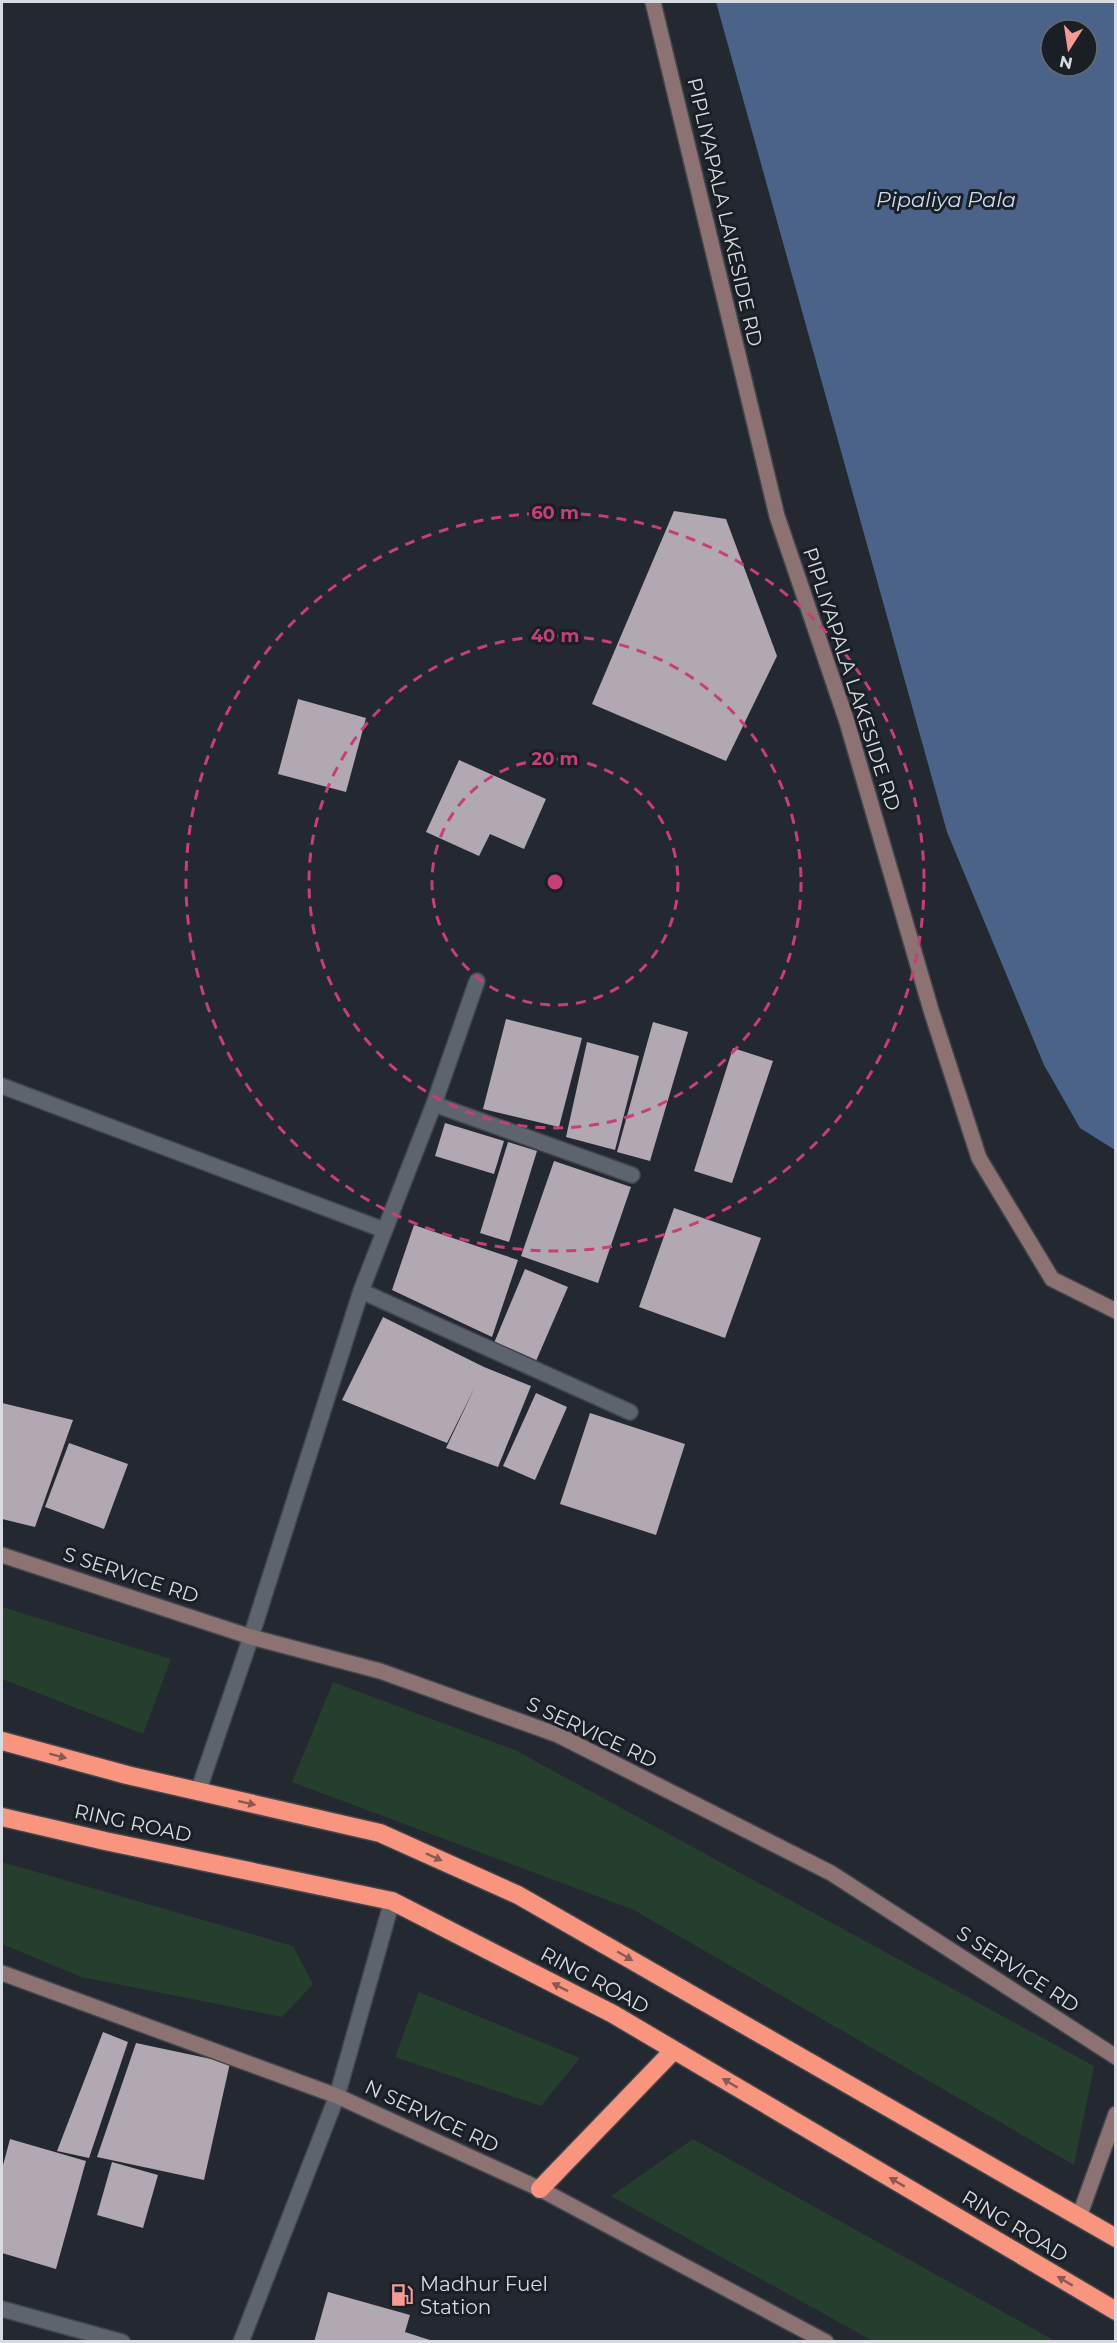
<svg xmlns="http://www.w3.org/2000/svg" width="1117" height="2343" viewBox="0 0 1117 2343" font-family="Montserrat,sans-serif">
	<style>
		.green { fill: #263e2e }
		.water { fill: #4b6388; fill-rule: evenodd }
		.building { fill: #b2a8b1 }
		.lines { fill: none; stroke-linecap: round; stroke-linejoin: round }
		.street-casing { stroke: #42464c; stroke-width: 18 }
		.secondary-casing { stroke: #42464c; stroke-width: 18 }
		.highway-casing { stroke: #42464c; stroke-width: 21 }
		.street { stroke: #5e646d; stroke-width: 15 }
		.secondary { stroke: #8c7272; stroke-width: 15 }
		.highway { stroke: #f9947e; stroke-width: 18 }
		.oneway { fill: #8a5a52 }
		.ring { fill: none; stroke: #c63f76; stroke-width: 3; stroke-dasharray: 10 8 }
		.labels { text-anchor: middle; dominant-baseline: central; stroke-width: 6; stroke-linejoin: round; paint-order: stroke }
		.street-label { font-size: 20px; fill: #d8dbe1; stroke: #1a1f26 }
		.poi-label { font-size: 20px; fill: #d8dbe1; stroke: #1a1f26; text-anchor: start }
		.water-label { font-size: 21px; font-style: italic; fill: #cbdbf4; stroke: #1a1f26 }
		.centre { fill: #c63f76; stroke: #1a1f26; stroke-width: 3 }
		.ring-label { font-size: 18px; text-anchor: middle; font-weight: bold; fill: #c63f76; stroke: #1a1f26; stroke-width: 6; stroke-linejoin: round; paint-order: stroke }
	</style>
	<rect width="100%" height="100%" fill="#242830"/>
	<!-- green -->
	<path class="green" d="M2 1607 171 1659 143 1734 2 1679Z
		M333 1682 515 1750 1094 2066 1074 2165 634 1910 292 1782Z
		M2 1862 293 1946 313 1984 282 2017 81 1977 2 1944Z
		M419 1992 580 2058 541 2106 395 2057Z
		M693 2139 1055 2341H873L611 2196Z"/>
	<!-- water -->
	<path class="water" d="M716 2H1115V1150L1080 1128 1044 1065 947 832ZM1051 30H1087V66H1051Z"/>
	<!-- building -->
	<path class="building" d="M674 511 726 519 777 656 726 761 592 704Z
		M298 699 366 718 346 792 278 774Z
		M459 760 546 799 524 849 490 834 479 856 426 832Z
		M506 1019 582 1038 559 1127 483 1109Z
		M653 1022 688 1032 650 1161 617 1152Z
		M587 1042 639 1056 615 1150 566 1137Z
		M733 1048 773 1061 732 1183 694 1171Z
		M445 1123 504 1141 494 1174 435 1156Z
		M508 1142 537 1151 509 1242 480 1233Z
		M554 1161 631 1187 598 1283 521 1256Z
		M674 1208 761 1238 725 1338 639 1307Z
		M414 1225 518 1260 492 1337 392 1290Z
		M525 1269 568 1287 536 1361 494 1343Z
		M383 1317 484 1367 531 1386 498 1467 446 1448 475 1387 447 1443 342 1400Z
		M536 1393 567 1407 535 1480 503 1466Z
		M2 1403 73 1420 35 1527 2 1519Z
		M590 1413 685 1444 656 1535 560 1504Z
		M69 1443 128 1464 104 1529 45 1507Z
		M103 2032 128 2042 89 2158 57 2151Z
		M136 2043 230 2063 204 2180 97 2157Z
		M10 2139 86 2161 56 2269 2 2253V2169Z
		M112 2162 158 2175 143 2228 97 2215Z
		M328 2292 410 2315 405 2332 436 2342H314Z"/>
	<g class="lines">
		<!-- street casing -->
		<g class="street-casing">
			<path id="street" d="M2 1086 384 1230
				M434 1104 632 1175
				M361 1291 630 1412
				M198 1792 251 1637 361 1291 434 1104 477 981
				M2 2309 122 2342
				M241 2342 337 2096 392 1901"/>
		</g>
		<!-- secondary casing -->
		<g class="secondary-casing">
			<path id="secondary" d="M653 2 777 516 847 722 931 1010 979 1158 1052 1279 1116 1311
				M2 1555 251 1637 380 1671 558 1735 831 1873 1116 2057
				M2 1973 337 2096 540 2189 826 2342
				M1079 2217 1116 2114"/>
		</g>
		<!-- highway casing -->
		<g class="highway-casing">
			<path id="highway" d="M2 1741 127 1775 380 1833 518 1895 1116 2238
				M2 1817 105 1841 392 1901 613 2014 1116 2311
				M540 2189 674 2050"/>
		</g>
		<!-- street -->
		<use href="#street" class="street"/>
		<!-- secondary -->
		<use href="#secondary" class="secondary"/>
		<!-- highway -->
		<use href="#highway" class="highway"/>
	</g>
	<!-- one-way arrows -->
	<defs><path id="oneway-solid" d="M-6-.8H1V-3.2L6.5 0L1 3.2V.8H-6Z" transform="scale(1.5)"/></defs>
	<g class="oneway">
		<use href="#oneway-solid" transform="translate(58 1756) rotate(15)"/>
		<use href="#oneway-solid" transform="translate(247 1803) rotate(13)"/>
		<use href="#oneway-solid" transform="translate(434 1857) rotate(24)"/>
		<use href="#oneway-solid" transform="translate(625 1956) rotate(30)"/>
		<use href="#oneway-solid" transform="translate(560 1987) rotate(-153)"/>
		<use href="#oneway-solid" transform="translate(730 2083) rotate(-149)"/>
		<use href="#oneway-solid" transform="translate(897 2182) rotate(-149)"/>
		<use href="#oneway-solid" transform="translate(1065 2281) rotate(-149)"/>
	</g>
	<!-- distance rings -->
	<g class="ring">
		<circle cx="555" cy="882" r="123"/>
		<circle cx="555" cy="882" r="246"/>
		<circle cx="555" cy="882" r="369"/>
	</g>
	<!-- icons -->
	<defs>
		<g id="fuel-bare" transform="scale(1.8)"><path d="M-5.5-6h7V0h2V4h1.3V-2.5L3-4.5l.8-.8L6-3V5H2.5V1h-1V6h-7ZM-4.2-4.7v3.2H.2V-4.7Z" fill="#f59b96" stroke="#1a1f26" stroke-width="2.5" paint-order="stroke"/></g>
	</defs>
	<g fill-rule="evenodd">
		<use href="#fuel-bare" x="402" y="2295"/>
	</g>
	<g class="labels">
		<!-- street labels -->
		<g class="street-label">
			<text transform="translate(725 212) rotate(77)">PIPLIYAPALA LAKESIDE RD</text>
			<text transform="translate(852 679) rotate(72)">PIPLIYAPALA LAKESIDE RD</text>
			<text transform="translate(131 1575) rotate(18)">S SERVICE RD</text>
			<text transform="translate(592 1732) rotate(25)">S SERVICE RD</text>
			<text transform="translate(133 1823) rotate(12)">RING ROAD</text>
			<text transform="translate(1018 1969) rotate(33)">S SERVICE RD</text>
			<text transform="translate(595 1980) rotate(28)">RING ROAD</text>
			<text transform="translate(432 2116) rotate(25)">N SERVICE RD</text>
			<text transform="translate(1015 2226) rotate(31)">RING ROAD</text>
		</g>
		<!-- poi labels -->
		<g class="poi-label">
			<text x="420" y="2284">Madhur Fuel<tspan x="420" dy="23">Station</tspan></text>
		</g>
		<!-- water labels -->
		<g class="water-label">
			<text x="946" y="199">Pipaliya Pala</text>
		</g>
	</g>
	<circle cx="555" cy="882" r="9" class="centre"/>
	<g class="ring-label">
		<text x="555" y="519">60 m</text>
		<text x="555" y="642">40 m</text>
		<text x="555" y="765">20 m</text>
	</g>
	<!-- border -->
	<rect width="1117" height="2343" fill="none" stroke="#d8dbe1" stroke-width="6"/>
	<!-- north arrow -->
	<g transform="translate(1069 48) rotate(192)"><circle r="28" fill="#1a1f26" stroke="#666a71" stroke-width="1.5"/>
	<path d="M0-4.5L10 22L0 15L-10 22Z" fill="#f59b96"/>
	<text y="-9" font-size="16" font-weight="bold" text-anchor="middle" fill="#d8dbe1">N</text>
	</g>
</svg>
